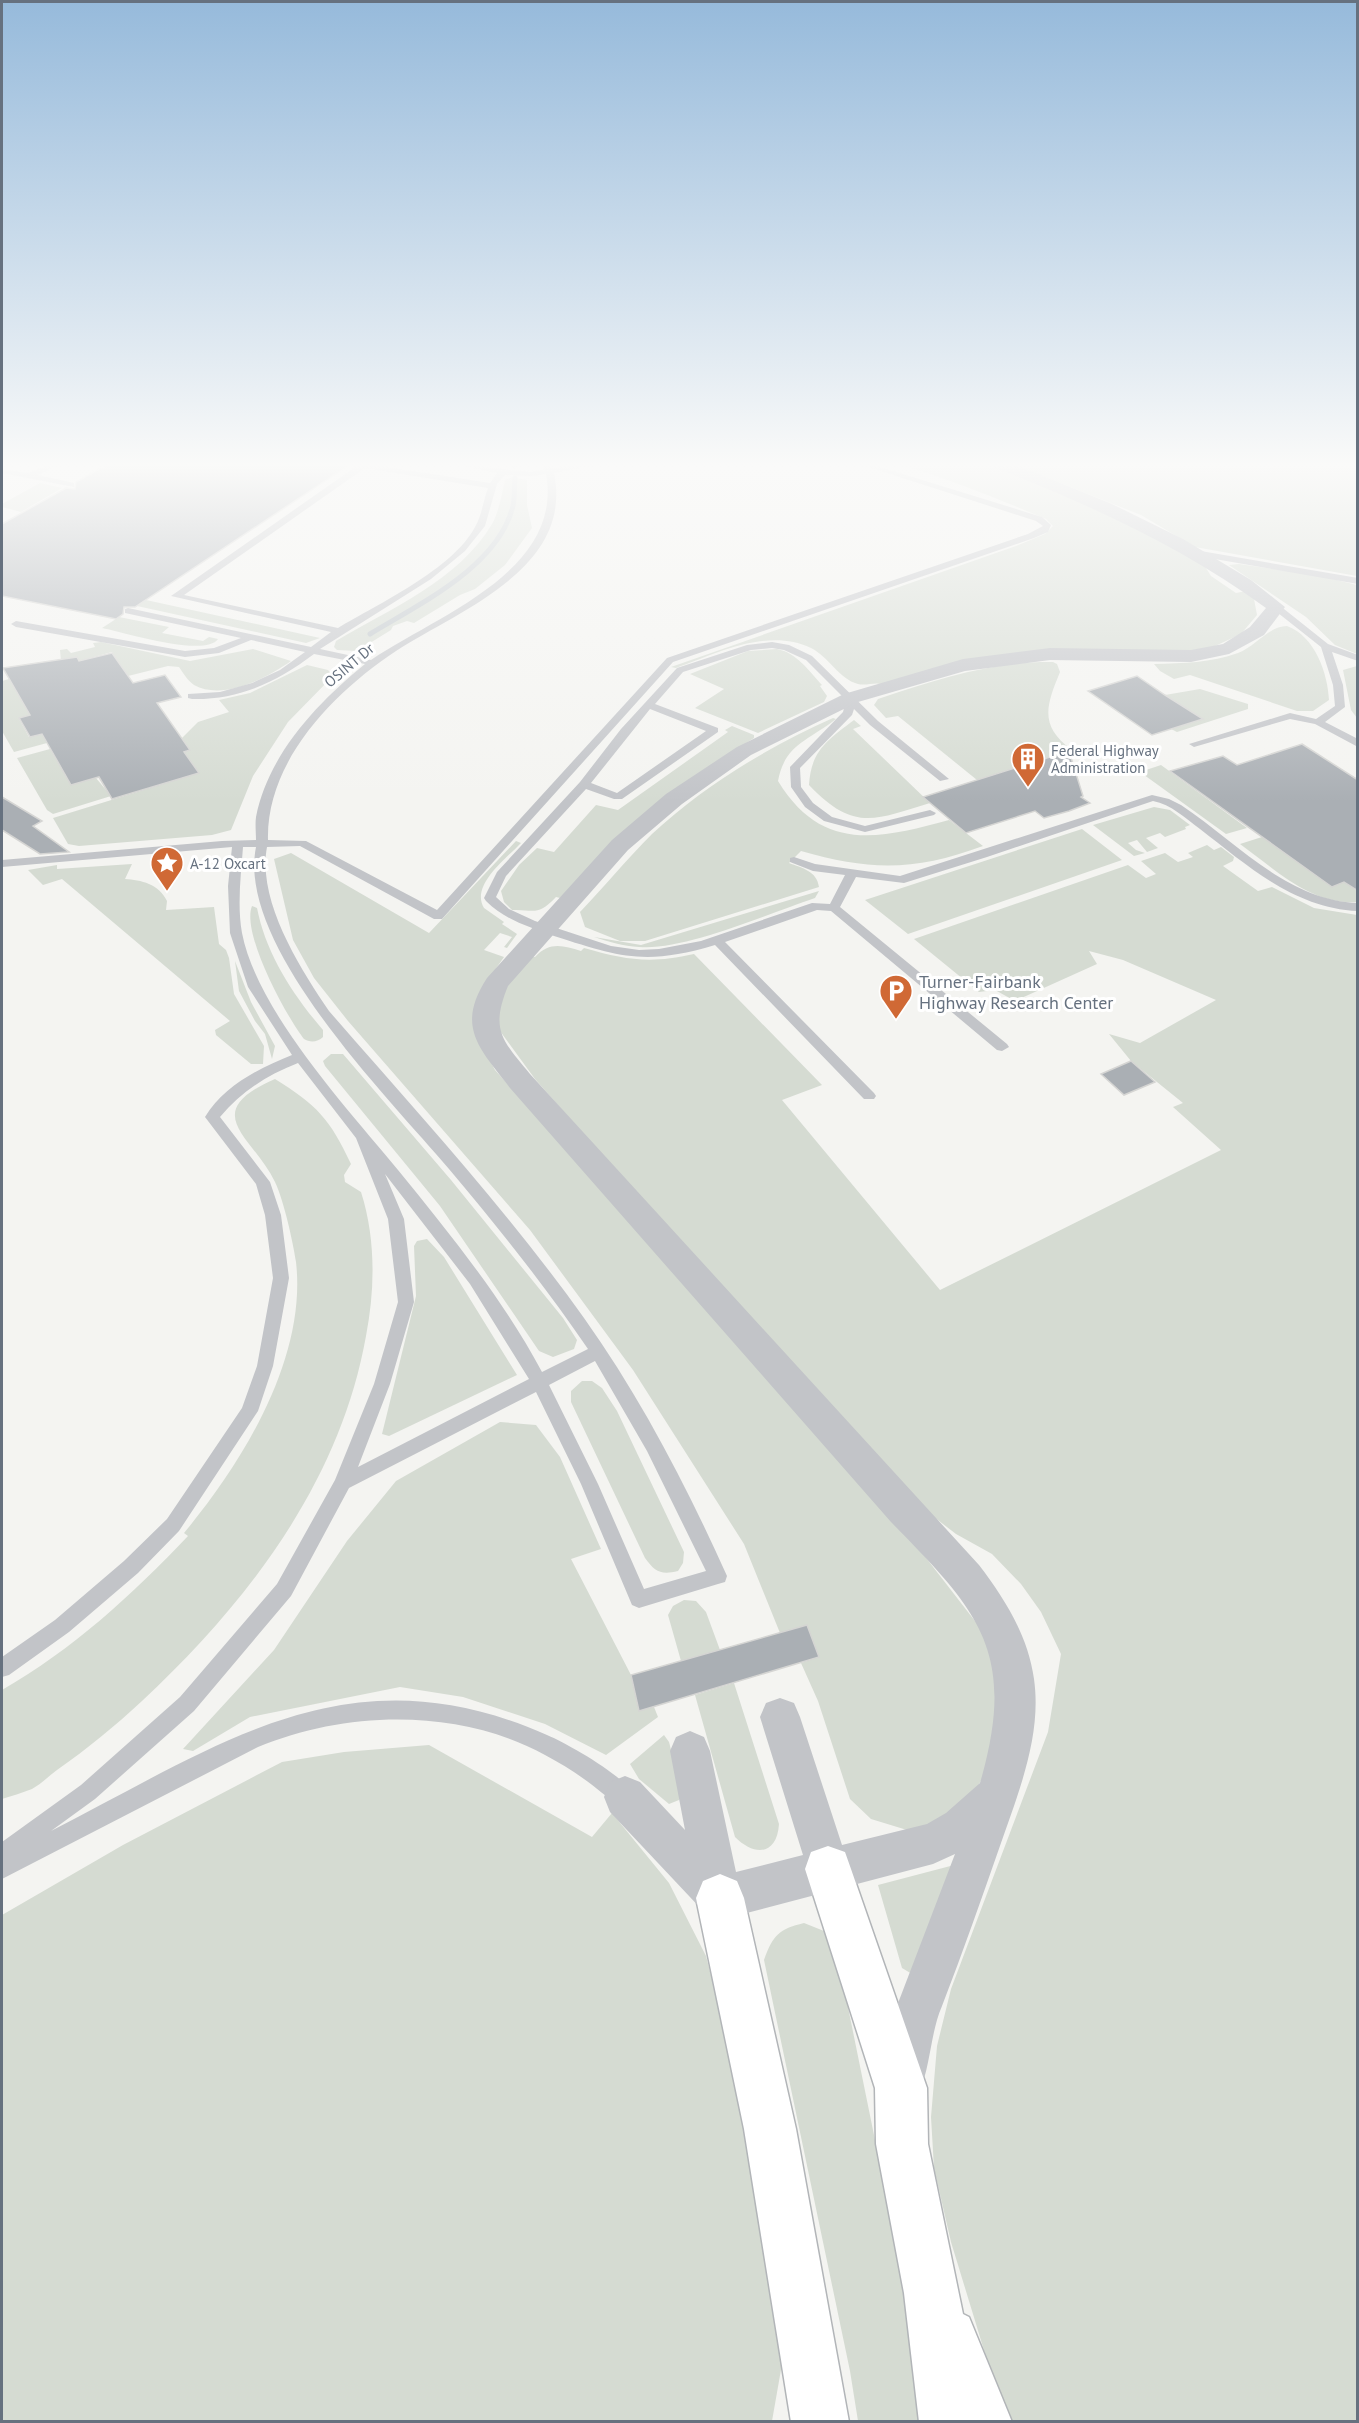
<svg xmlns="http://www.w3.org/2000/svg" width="1359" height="2423" viewBox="0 0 1359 2423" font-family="'PT Sans',sans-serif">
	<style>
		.green { fill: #d5dbd2 }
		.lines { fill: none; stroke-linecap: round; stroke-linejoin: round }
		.stream { stroke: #bcc3c8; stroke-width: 5 }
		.building { fill: #aaafb4; stroke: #d5d5d3; stroke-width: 1.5 }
		.motorway-casing { stroke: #b2b5b8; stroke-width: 3 }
		.service { fill: #c2c4c8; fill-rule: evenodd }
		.minor { fill: #c2c4c8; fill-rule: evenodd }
		.motorway { fill: #fff; fill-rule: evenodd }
		.labels { text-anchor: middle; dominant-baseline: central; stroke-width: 6; stroke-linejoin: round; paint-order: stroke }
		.far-street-label { font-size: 15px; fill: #66717f; stroke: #fff }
		.far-poi-label { font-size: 15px; fill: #66717f; stroke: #fff; text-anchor: start }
		.poi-label { font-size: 18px; fill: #66717f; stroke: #fff; text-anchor: start }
	</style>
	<rect width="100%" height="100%" fill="#f4f4f1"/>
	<!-- green -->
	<path class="green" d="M895 463H987L1052 487 1201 560 1211 576 1236 593 1246 591 1254 599 1257 615 1241 634 1213 647 1186 652 1080 650 881 684C874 682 866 686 858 684 839 679 829 657 811 648 767 627 716 654 676 668L671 667 1016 546 1045 534 1053 526 1046 519C996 498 947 478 895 463Z
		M1010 463H1357V576L1195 547 1141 515Z
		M512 477 527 480V505L532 528 505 565 475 589 460 595 414 623 407 621 393 626 391 630 357 651 337 650 334 647 336 641C390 609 459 580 492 524 499 512 502 493 505 480Z
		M40 483 62 488 21 512 2 507V504Z
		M1239 564 1316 575 1357 585V654L1335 645 1306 617 1229 565Z
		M146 600 320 638 306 643 137 606Z
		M119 617 169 627 162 633 203 641 209 637 218 639C205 658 123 632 102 628Z
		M1287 626C1315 636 1328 674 1329 700L1313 711H1297L1190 675 1174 679 1160 671 1154 664C1183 663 1211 663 1238 653 1256 646 1269 626 1287 626Z
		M101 642 190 661 253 649 291 661C267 678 223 701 194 685 188 681 183 673 179 667L168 666 128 676 112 652 79 661 77 657 61 661 60 650 67 649 71 653 95 647 93 643Z
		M777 649C797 653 809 671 822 685L820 686 827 696 824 702 758 733 695 708 724 689 690 674 748 651Z
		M1053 662 1057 664 1060 672C1046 706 1039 726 1072 750L977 780 898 716 886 718 874 705 878 699 884 697C939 679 994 661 1053 662Z
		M307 665 328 670 333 676 288 722 253 776 231 830 212 835 79 846 68 844 53 818 199 773 184 752 190 750 182 738 198 722 229 712 219 700 250 693Z
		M1357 666H1358L1357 718 1351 710 1343 670Z
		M9 679 30 715 19 719 29 737 42 734 47 743 14 752 2 731V681Z
		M1200 689 1248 704V709L1177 732 1171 729 1202 719 1165 695Z
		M833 718 836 719C808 741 785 744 778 781 822 853 879 839 949 820L983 846C916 871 870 871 801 851L789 863C802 868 817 871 819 887L645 941H620L585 927 580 912C604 887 627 859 652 834 705 785 768 747 833 718Z
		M854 720 861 726 853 729 930 803C874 820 854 832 809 785 811 750 828 740 854 720Z
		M732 726 754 735V738L705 769 560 898 556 897C537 917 534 909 512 910L504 902 501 891 519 865 537 848 554 852 596 805 618 810 728 732 725 730Z
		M50 749 71 785 96 778 111 796 53 814 47 810 17 758Z
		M1161 765 1247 828 1226 834 1140 772Z
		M1154 807 1170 810 1190 825 1185 827 1186 829 1165 837 1160 833 1146 838 1158 848 1147 852 1137 840 1128 843 1136 850 1145 853 1134 856 1093 825Z
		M1082 829 1122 860 908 934 865 900Z
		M1262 837 1332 886 1344 882 1357 891V902C1311 905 1276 870 1240 844Z
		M516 841 521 843C507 858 470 885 484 908L504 922 502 924 517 934 507 948 504 947 512 937 500 933 484 950 504 957 483 987V1048L495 1070 889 1510 985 1634 1005 1701 996 1754 969 1802 939 1824 907 1830 871 1819 850 1799 818 1701 801 1663 819 1657 807 1626 780 1633 744 1544 633 1370 530 1230 348 1021 314 978 293 940 274 859 291 853 429 933Z
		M1207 845 1214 850 1221 847 1234 857 1233 861 1223 866 1258 891 1272 887 1314 908 1357 915V2421H1011L994 2383 951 2242 934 2168 931 2117 937 2046 951 1989 1048 1732 1061 1654 1041 1612 1021 1584 992 1554 956 1534 921 1507 718 1287 535 1079 500 1031 496 1016 505 989 531 956 535 957C549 942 562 945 581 951L584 948C626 960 650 964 694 954L822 1085 782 1100 940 1290 1221 1150 1173 1107 1183 1103 1131 1061 1109 1034 1140 1043 1216 1000 1123 960 1089 951 1097 964 1015 1001 995 990 979 992 914 939 1128 865 1146 878 1156 874 1141 861 1165 853 1178 862 1193 857 1188 853Z
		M132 864 125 879C141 880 159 884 167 901L166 910 214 907 219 944 226 950 229 958 234 994 264 1046 263 1064H251L216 1035 215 1030 230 1021 62 879 43 885 28 870 57 865V869Z
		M819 891 815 898C770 913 684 951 639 947 623 946 609 942 594 937L641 945Z
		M252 906 257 908C266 954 293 995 323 1030V1037C318 1042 310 1043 304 1039 286 1016 241 933 252 906Z
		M235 961 251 1002 275 1046 272 1059 265 1034 255 1021 239 991Z
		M331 1054H343L451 1180 563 1318 577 1340 574 1349 553 1357 539 1351 440 1206 325 1066 323 1061Z
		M275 1079C317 1105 330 1119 351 1164L344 1175 345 1182 361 1192C376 1239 375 1289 366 1336 340 1482 248 1602 142 1701 115 1726 87 1749 57 1770 49 1776 41 1784 32 1789 22 1793 11 1796 2 1799V1690C72 1650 132 1595 188 1536L184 1533C243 1462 307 1358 296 1262 293 1242 284 1201 275 1182 253 1136 197 1113 275 1079Z
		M427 1239 444 1257 517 1375 389 1436 382 1434 416 1296 414 1246 417 1241Z
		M582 1381H592L602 1388 617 1411 684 1552 683 1563 678 1571C661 1575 655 1572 645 1558L571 1402V1391Z
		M500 1422 536 1425 560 1457 601 1549 571 1559 631 1675 639 1711 654 1707 658 1717 606 1755 545 1724 463 1697 400 1687 250 1717 193 1751 183 1749 274 1650 347 1541 396 1481Z
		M684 1600 696 1601 706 1612 720 1650 681 1661 668 1615 673 1606Z
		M734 1683 779 1824C777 1855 755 1857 735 1837L695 1695Z
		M664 1735 669 1742 682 1792 679 1800 669 1804 639 1779 630 1764Z
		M429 1745 592 1837 612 1813 669 1883 706 1956 749 2122 782 2364 772 2421H2V1915L123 1845 282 1762 344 1752Z
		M958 1864 912 1974 902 1968 878 1885Z
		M804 1923 824 1931 838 1958 923 2376 929 2421H858L850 2371 764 1960C773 1935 779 1929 804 1923Z"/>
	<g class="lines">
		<!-- stream -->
		<path class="stream" d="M514 463 515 466
			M370 634C419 604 498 567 513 506 515 497 514 487 515 478"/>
	</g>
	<!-- building -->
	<path class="building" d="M110 463H352L135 607H124L123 614 116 619 2 596V524L66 488 75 489 76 482Z
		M112 653 133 683 165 675 181 697 157 703 190 750 184 752 199 773 112 799 99 777 71 785 42 734 30 737 19 718 30 715 3 668 77 657 79 661Z
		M1137 676 1165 695 1203 719 1152 735 1088 691Z
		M1302 744 1358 780V891L1344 882 1332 887 1170 771 1223 756 1237 765Z
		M1069 751 1083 796 1081 797 1090 803 1069 811 1044 818 1035 811 966 833 923 797Z
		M2 797 42 821 33 826 69 852 40 854 2 830Z
		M1131 1061 1155 1082 1124 1095 1101 1074Z
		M807 1625 819 1657 639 1711 631 1675Z"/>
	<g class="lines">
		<!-- motorway casing -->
		<g class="motorway-casing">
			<path id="motorway" d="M828 1846 845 1852 851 1869 927 2088 928 2144 963 2314 969 2317 1012 2422H919L904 2293 876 2144 875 2088 805 1869 811 1852Z
				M720 1874 737 1881 744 1898 796 2129 849 2422H791L744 2129 696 1898 703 1881Z"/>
		</g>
		<!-- service -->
		<path class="service" d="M53 463H63L38 475 74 483V487L2 473V469L28 473Z
			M361 463 490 483 497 473 449 463 531 472 545 469 543 463H551L553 468 586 463H604L554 473C574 569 459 610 396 651 334 692 266 761 268 840L306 841 437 910 667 658 1028 534 1043 526 1036 521 856 463H867L1042 517 1051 525 1048 532 1034 538 673 662 442 919H434L300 846 267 847C257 901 300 968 329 1011 416 1111 507 1210 584 1318 641 1398 687 1487 727 1576L725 1582 718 1584 639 1608 632 1605 581 1484 536 1392 349 1488 291 1596 194 1711 95 1799 51 1831C223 1743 350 1648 547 1735 568 1744 627 1777 635 1797L632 1804 625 1807C610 1801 597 1788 584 1779 572 1770 558 1762 545 1755 460 1708 347 1710 258 1747L2 1879V1842L81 1785 180 1697 277 1584 335 1480 374 1384 398 1302 388 1219 356 1138 298 1063C267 1075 241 1092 220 1117L270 1182 281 1215 289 1278 273 1366 258 1411 179 1531 138 1573 69 1632 9 1675 2 1677V1657L55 1620 124 1561 167 1519 242 1408 257 1366 273 1278 265 1215 256 1184 205 1117C224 1086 259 1068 292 1055L248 987 230 933 228 886 232 847 2 867V860L222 841 256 840C256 833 255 824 256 817 268 755 317 703 365 664L314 654C277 682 239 700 192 699L188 698V694L220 692 252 683 280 670 305 652 251 640 219 653 185 657 16 627 11 624 16 621 185 651 214 648 241 638 125 613V609L128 608 311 647 331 632 171 596ZM365 468 488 488C483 501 482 515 475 527 453 569 378 604 338 628L184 595ZM546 474C564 572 435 616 371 660L320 649 431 579 465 551 485 526 497 484 505 475 531 476ZM243 847H256C236 946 389 1098 449 1169 498 1227 545 1286 588 1349L542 1372C503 1299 450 1234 398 1170 347 1108 257 1011 242 933 237 905 241 875 243 847ZM385 1174 470 1284 529 1379 358 1467 390 1384 414 1302 404 1219ZM595 1361 647 1451 706 1571 644 1589 598 1484 549 1385Z
			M1195 550 1358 578V584L1192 555 1191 553Z
			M1273 605H1279L1328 644 1358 655V661L1332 652 1343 685 1345 707 1325 722 1358 739V747L1315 724 1290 719 1194 747 1189 744 1290 713 1316 719 1335 706 1333 685 1321 647 1273 609Z
			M772 642 789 645 812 656 878 721 949 779 940 781 870 725 854 709 852 715 800 768 801 787 813 803 832 817 865 826 930 810 936 813 934 815 865 832 824 821 805 807 791 787 790 767 843 712 846 700 806 660 784 650 772 648 751 650 683 672 655 704 718 728V732L622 799H614L586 789 506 876 496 897 509 909 535 921 611 946 639 950 659 949 701 941 812 903 830 904 845 875 813 871 790 862V858L794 857 815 864 900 876 1152 795 1169 799 1181 805C1237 842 1286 900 1358 903V911C1294 908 1248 866 1200 829 1186 819 1171 804 1153 801L987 857 904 883 856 877 840 907 1007 1044 1009 1047 1002 1051 997 1050 831 911 817 910 725 942 874 1093 876 1096 874 1099H864L715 945C645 966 620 957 554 936 529 927 505 920 486 901L484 898 497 872 580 782 621 729 677 668 747 645ZM650 709 706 731 617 793 591 783Z"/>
		<!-- minor -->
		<path class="minor" d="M989 463H1011L1112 504 1183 539 1251 580 1285 607 1264 635 1229 654 1191 662 1050 660 965 671 858 702 751 755 682 804 628 850 508 986C490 1030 502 1040 530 1074L979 1565C1005 1599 1028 1636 1034 1679 1042 1735 1019 1791 1001 1843 982 1897 963 1952 942 2006 930 2034 931 2065 919 2093L903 2100 887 2093 880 2077 887 2032 955 1854 933 1864 720 1920 705 1913 610 1812 604 1797 610 1782 625 1776 640 1782 685 1830 670 1751 676 1737 690 1731 704 1737 710 1751 736 1872 803 1855 760 1717 766 1703 780 1698 794 1703 800 1717 842 1845 927 1824 946 1813 980 1783 982 1776C1017 1649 976 1609 891 1522L510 1088C480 1049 455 1027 487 978L612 840 666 794 737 747 844 694 963 659 1050 648 1191 650 1223 644 1250 627 1266 608C1181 546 1088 504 991 466Z"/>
		<!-- motorway -->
		<use href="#motorway" class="motorway"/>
	</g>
	<!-- sky -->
	<linearGradient id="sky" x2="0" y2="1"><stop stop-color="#96badb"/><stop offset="0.58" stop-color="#fafaf9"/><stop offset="1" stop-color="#fafaf9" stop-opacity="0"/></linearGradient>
	<rect width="1359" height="802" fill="url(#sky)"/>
	<!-- icons -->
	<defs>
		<g id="building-pin" transform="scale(1.725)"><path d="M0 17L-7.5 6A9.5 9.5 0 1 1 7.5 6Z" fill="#d06935" stroke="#fff"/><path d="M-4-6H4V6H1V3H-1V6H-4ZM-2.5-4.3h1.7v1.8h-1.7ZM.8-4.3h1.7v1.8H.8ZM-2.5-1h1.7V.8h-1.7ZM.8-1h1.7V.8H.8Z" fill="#fff"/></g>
		<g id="sight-pin" transform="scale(1.725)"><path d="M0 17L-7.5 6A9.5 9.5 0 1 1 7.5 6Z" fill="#d06935" stroke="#fff"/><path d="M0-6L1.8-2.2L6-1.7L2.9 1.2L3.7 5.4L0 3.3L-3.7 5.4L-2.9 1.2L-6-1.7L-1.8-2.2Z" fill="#fff"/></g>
		<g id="parking-pin" transform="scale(1.725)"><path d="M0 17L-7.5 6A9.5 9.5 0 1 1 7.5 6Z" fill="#d06935" stroke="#fff"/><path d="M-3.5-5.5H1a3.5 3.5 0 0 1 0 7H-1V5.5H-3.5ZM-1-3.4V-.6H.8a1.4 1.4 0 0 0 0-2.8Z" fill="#fff"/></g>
	</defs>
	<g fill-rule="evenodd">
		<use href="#building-pin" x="1028" y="759"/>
		<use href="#sight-pin" x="167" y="863"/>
		<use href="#parking-pin" x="896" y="991"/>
	</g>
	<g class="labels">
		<!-- far-street labels -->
		<g class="far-street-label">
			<text transform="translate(349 665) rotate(-40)">OSINT Dr</text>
		</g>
		<!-- far-poi labels -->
		<g class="far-poi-label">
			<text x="1051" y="750">Federal Highway<tspan x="1051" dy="17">Administration</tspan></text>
			<text x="190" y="863">A-12 Oxcart</text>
		</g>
		<!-- poi labels -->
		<g class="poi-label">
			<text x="919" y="981">Turner-Fairbank<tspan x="919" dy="21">Highway Research Center</tspan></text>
		</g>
	</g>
	<!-- border -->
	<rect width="1359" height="2423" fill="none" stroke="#66717f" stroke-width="6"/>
</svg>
